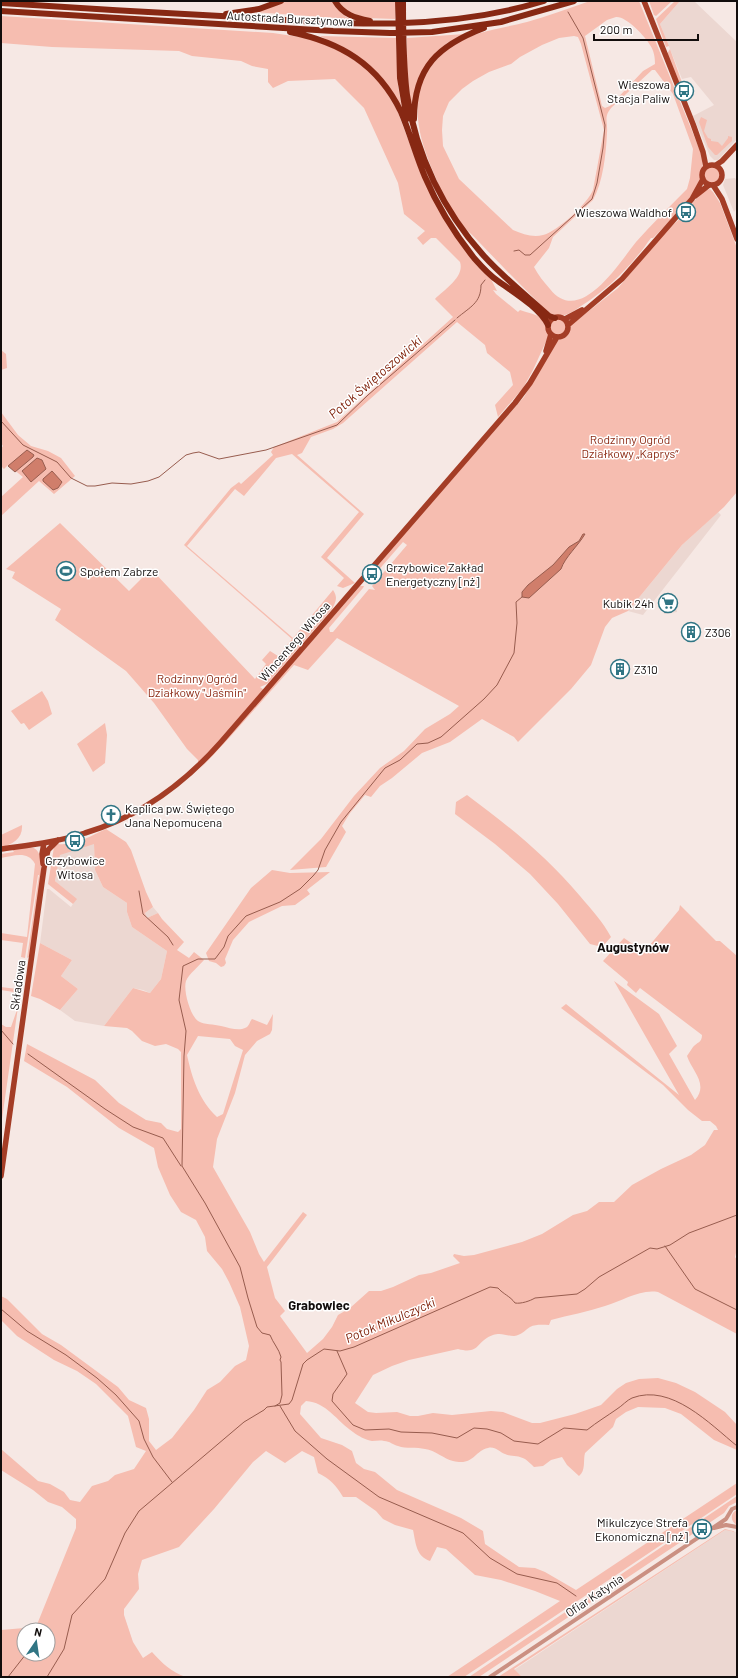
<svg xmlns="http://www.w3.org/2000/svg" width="738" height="1678" viewBox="0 0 738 1678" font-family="Barlow,sans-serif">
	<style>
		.built { fill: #ecd7d1 }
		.green { fill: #f6bdb0; fill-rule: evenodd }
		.water { fill: #d07e6b; stroke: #975c4e }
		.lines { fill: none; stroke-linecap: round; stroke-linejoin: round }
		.stream { stroke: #975c4e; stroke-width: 1 }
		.minor { stroke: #cb9082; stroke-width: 4 }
		.major { stroke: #a43d26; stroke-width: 5.5 }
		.highway { stroke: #872813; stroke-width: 6 }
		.labels { text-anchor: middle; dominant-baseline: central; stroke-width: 3; stroke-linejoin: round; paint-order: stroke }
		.street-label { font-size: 12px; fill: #120d0c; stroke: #fff }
		.poi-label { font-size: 12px; fill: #120d0c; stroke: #fff; text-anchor: start }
		.park-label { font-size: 12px; fill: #8d2b15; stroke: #fff }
		.water-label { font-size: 13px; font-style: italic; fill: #7b1901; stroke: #fff }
		.neighbourhood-label { font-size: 13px; font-weight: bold; fill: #120d0c; stroke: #fff }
	</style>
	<rect width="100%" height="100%" fill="#f6e8e4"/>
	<!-- built -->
	<path class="built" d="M680 1H694L737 42V139L718 160H714L710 156 693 116 714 105 691 77 682 79 660 24Z
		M735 178 737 181V208L734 212 723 185 725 179Z
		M718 512 721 515 643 615 628 611 682 545Z
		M667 596 676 602 677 612 664 614 662 603Z
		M94 843 95 870 103 887 127 903V912L132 927 167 951 161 979 150 993 143 990 133 988 104 1026 75 1021 60 1010 78 989 61 976 72 960 40 943 47 889H49L71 907 76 899 55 881 60 854Z
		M153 907 158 913 147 918 145 913Z
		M725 1530 737 1532V1677H522L514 1670Z"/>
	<!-- green -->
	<path class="green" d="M285 1H333L345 16 350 19 253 12Z
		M337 1H396L395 19 367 18 347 12Z
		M590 1H639L701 153C703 162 703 172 701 181 697 192 663 229 653 238H651C646 244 643 250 638 255 621 276 603 292 581 306 571 313 563 319 550 314V312L549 313C525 290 502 266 479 242 474 236 467 231 462 225 449 208 440 188 432 169 413 124 407 81 450 47 469 32 504 28 527 22 548 16 569 8 590 1ZM616 17C626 16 645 36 650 45 654 51 655 57 655 64L643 71 610 106 605 108 602 106 585 36 607 20ZM574 36 578 37 581 44 604 130 593 190C588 203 557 232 543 235 533 238 523 234 513 230L459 179 443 146 442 130 443 116 449 102 462 89 473 81 489 72 511 64 520 57 542 45 559 38ZM652 70H655L673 94 693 149 690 178 687 189C670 206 652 224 636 242 619 263 580 327 550 289 544 282 538 275 534 267L549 248 553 237 593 200C603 182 606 154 607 133 608 121 603 117 612 107Z
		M649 1H672L656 16 654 15Z
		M675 1H680L660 24 669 46 666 47 656 19Z
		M1 16 273 33 306 38 335 47 367 69 382 85 397 110 423 179 477 266 491 279 497 291 493 290 496 294 518 312 520 310C541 317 540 313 549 335L533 370 523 388 498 417 495 405 513 385 510 372 487 353 485 345 457 322 343 423 333 429 311 437 302 453 297 455 364 514 327 558 355 583 343 588 337 586 344 578 321 557 359 512 292 454 276 458 244 496 235 489 187 546 293 638 333 590C338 597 336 602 332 609L267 684 260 687 264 690 201 762H198V760L187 749 154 703 126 671 55 620 61 609 12 578 15 572 6 569 60 523 129 591 151 569 255 679 266 664 262 660 270 651 278 656 292 639 184 545 231 488 239 482 241 484 273 455 271 452 274 447 337 422 453 317 435 299C444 290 465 277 460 262L436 238H431L423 245 417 238 425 231 404 214 398 183 364 108 335 79 288 81 273 88 268 82V69L252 66 241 61 192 56 179 51 52 47 1 43Z
		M465 34 447 43 437 52 411 106 407 69V38Z
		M320 36 396 38 398 86 402 108 356 55Z
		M670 49 684 88 679 84 667 54Z
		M701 117 707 120 704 131 708 138 711 139V141L718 142 722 146 728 138V136L732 137V141L717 155H715L708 147 699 122Z
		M704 175a8 8 0 1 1 16 0a8 8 0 1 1-16 0Z
		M710 189 713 192 720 203 737 248V492L724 507 682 545 628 611 612 618 605 627 591 665 571 689 518 742 514 737 482 719 450 742 422 753 392 778 380 786 371 797 365 795 350 813 342 826 346 832 326 867 290 870 321 839 354 796 380 768 404 751 425 729 450 714 459 706 337 638 308 670 294 665 230 737 200 769 360 586H364L363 588 329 628 330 632H333L369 589 375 590 372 586 407 545 403 542 369 581 366 583 365 581 375 567 524 397 557 340C567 338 569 334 571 325L618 288 670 227 686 214 693 202 704 191Z
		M550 327a8 8 0 1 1 16 0a8 8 0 1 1-16 0Z
		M1 350 6 354 7 368 1 370Z
		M1 412 18 435 31 446 48 451 61 458 75 476 54 494 39 481 1 516V497L23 477 8 465 4 469 1 466V449L3 446 1 443Z
		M42 691 48 701 52 714 29 730 24 723 21 724 11 711Z
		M105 723 107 735 105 763 93 772 77 744Z
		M467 795C510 827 545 855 580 896 591 909 603 922 611 937L602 947 590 944 558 904 530 874 495 844 455 814 456 802Z
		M22 825C23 838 13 845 1 847V835Z
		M106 829 126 842 131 850 146 892 153 907 145 913 147 918 158 913 162 919 184 942 177 950 189 958 194 952 204 960C199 966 189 974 186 981 183 990 190 1015 198 1021 204 1025 214 1024 221 1026 229 1028 239 1031 245 1028 250 1026 249 1022 252 1019L267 1025 273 1014 272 1030 270 1034 257 1041 245 1055 235 1093 217 1139 213 1167 250 1232 259 1254 264 1262 303 1212 307 1215 267 1267 275 1298 285 1311 280 1316 307 1353 323 1339 332 1327 338 1315 350 1308 369 1291H381L393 1287 419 1275 431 1273 460 1263 453 1256 454 1254 464 1256 474 1255 522 1242 542 1234 573 1215 587 1211 599 1202H614L632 1185 661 1169 691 1155 705 1145 714 1130H718L716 1126 710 1121H702L688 1110 663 1085 561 1008 566 1004 679 1095 614 981 659 1014 677 1046 669 1054 695 1100C709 1084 692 1071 687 1056 689 1053 691 1050 693 1047 697 1042 702 1043 702 1035L640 988 636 993 627 985 628 982 603 961 624 938 644 952 679 910 680 905 716 941H720L737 956V1249L735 1257 737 1260V1334L658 1292C639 1289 623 1301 605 1306 587 1312 569 1315 551 1320L549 1325C543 1325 536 1324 530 1327 525 1330 522 1335 514 1336 507 1336 501 1332 493 1335 476 1341 480 1355 458 1349L409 1360 392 1366 373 1375 355 1403 368 1412 376 1413 397 1412 410 1416H418L433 1413 452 1415 491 1411 503 1412 532 1423H540L575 1414 601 1405 617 1389 626 1383 639 1379 658 1378 676 1383 695 1392 725 1412 737 1425V1450L714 1440 681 1414 665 1408 638 1407 626 1412 616 1419 613 1427 585 1453C583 1460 586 1471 579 1476L567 1465 562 1457 551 1460 543 1466 534 1467C531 1464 528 1461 525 1459 518 1455 512 1457 505 1454 499 1452 495 1446 488 1448 474 1451 474 1466 453 1461 444 1459 435 1450 425 1449 417 1447 406 1449 398 1446 393 1445 390 1441 384 1441 380 1440 376 1441 372 1441 366 1440 358 1436 353 1432 337 1421 326 1402 306 1401L301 1406 300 1414 321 1438 342 1445 352 1451 356 1463 364 1469 375 1472 397 1490 461 1518 483 1531 485 1544 519 1567 535 1568 545 1572 576 1590 737 1483V1494L464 1677H447L560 1601 535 1591 501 1580 475 1575 446 1549 437 1547 430 1561C416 1556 416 1544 413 1530L395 1525 383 1519 376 1511 356 1497H343C336 1485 330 1479 318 1473L314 1457 302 1451 285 1463 266 1451 253 1462 214 1509 179 1547 142 1560 138 1574 139 1589 124 1609V1615L133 1642 143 1658 152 1652C162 1663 171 1672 186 1677H1V1630L36 1627 76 1528V1519L62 1507 48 1502 33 1490 1 1470V1449L38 1481 50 1484 64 1492 70 1500 80 1502 92 1486 108 1481 115 1475 134 1469 146 1451 136 1447 128 1416 96 1384 77 1371 54 1360 17 1336 1 1320V1296L7 1299 42 1334 61 1345 118 1387 129 1400 146 1408 149 1419V1441L156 1450 172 1438 194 1410 207 1390 220 1382 235 1366 246 1360 249 1346 240 1307 229 1282 222 1269 207 1251 205 1237 196 1220 181 1212 170 1195 158 1167 154 1148 119 1128 67 1087 24 1061 27 1044 95 1080 119 1103 146 1120 161 1123 167 1129 178 1132 181 1129V1052L178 1049 166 1044 155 1046 142 1041 132 1031 127 1028 104 1026 133 988 150 993 161 979 167 951 132 927 127 912V903L103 887 95 870 94 844 60 855 55 881 77 899 73 904 48 884 54 847 58 844C75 846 90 836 106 829ZM198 1036 230 1039 235 1046 243 1050 223 1114 217 1117C199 1100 192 1078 187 1055ZM24 1630H48V1654H24Z
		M30 847C34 848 37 849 39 854 46 870 33 935 30 956L27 958 39 875H38L25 958 21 957 23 943 1 940V933L27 937 35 864C28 850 13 856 1 858V854L14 852 12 849Z
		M272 870 290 873 330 872 307 890 310 894 295 905 282 906 249 922 233 940 225 959 226 963 224 966 221 967 216 963 209 961 206 953 251 888Z
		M40 943 72 960 61 976 78 989 60 1010 40 999 31 996Z
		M20 963 25 964 20 993 1 990V987L17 989Z
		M18 1007 1 1126V1024L6 1027H11Z
		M737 1496V1502L729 1506 724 1513 479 1677H469Z
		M737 1510V1525C730 1521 730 1513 737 1510Z
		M725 1529 737 1532 725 1530 514 1669 522 1677H498Z"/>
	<!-- water -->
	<path class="water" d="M27 450 34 455 33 457 15 472 8 466Z
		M37 458 42 460 46 469 31 482 22 471Z
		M52 471 62 482 58 488 53 490 43 481V479Z
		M583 534H585C578 546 565 557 561 569L529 598 522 597V592L528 585 553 565 569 547 579 541Z"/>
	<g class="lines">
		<!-- stream -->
		<path class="stream" d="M514 251 519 250 525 255H530L592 199 597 183 603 148 605 125 583 38 568 12
			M457 318C470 307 481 303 481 285L485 280
			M1 421 23 445 57 462 71 478 87 486H95L112 483 131 484 148 481 159 477 186 455 193 453 199 452 219 459 266 450 337 425 368 395 455 320
			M139 891 143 914 168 937 173 945
			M1 1030 13 1044
			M28 1054 105 1109 133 1127 163 1138 181 1166
			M665 1246 695 1289 737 1310
			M1 1309 27 1331 66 1355 97 1378 116 1395 139 1421 144 1439 153 1457 172 1482
			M337 1351 347 1374 333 1394 332 1401 353 1425 365 1430 389 1429 401 1432 432 1433 457 1438 474 1428 487 1429 501 1433 514 1441 538 1444 564 1428 587 1430C597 1422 607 1416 617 1409 622 1406 627 1400 632 1398 671 1383 710 1424 737 1446
			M275 1406 280 1403 282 1395 281 1362 280 1360 281 1357C279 1349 273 1343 270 1335L262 1333 257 1327 248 1298 240 1267 205 1203 182 1166 184 1056 186 1031 179 1000 183 966 198 959H215L224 947 228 936 246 916 280 902 300 889 313 876 318 870 325 850 341 822 385 768 400 760 417 744 428 743 441 737 484 699 497 685 514 653 517 623 516 602 522 597
			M280 1406 295 1431 327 1459 379 1497 463 1533 490 1558 517 1574 557 1583 576 1596
			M8 1677 26 1654
			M47 1677 64 1649 72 1615 105 1579 125 1533 139 1511 244 1422 264 1410 267 1407 289 1404 292 1400 303 1364 307 1360 324 1349 340 1351 354 1347 490 1287 498 1288C503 1294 510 1296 515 1303 521 1304 530 1301 535 1298L577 1294 585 1289 599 1277 650 1248 657 1249 670 1245 689 1233 737 1215"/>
		<!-- minor -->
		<path class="minor" d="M714 1528 726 1525 737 1527
			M490 1677 726 1519 732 1509 737 1507"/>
		<!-- major -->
		<path class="major" d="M644 1 693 124 703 152 706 167
			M702 175a10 10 0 1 1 20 0a10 10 0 1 1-20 0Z
			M716 165 722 161 737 145
			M713 185 722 199 737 239
			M695 196 709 185
			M548 327a10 10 0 1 1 20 0a10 10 0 1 1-20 0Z
			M565 319 582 310
			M568 325 622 279 692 199 703 179
			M546 351 551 334
			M1 849C29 845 58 842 85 833 139 817 184 784 221 742L515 403 530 383 557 337
			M43 864 42 854 44 843
			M1 1176 44 868 48 850 58 840"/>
		<!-- highway -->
		<path class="highway" d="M335 1C343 15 356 18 370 21
			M398 1 400 78 407 119
			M403 1C403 32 403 64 407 95 416 155 444 212 484 256 504 278 527 296 549 316L555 318
			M1 3C80 8 160 13 239 17 343 24 443 32 544 1
			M1 11 333 31 390 33 432 32 501 22 574 1
			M226 14 259 9 281 1
			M290 32C340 42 378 64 401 112 410 133 416 156 425 177 437 205 455 234 474 258 481 266 489 275 498 281 513 292 540 308 548 325
			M414 119C414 67 439 45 484 28"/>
	</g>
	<!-- icons -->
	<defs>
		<g id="bus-ring" transform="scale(1)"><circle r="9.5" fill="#fff" stroke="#307584" stroke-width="1.5"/><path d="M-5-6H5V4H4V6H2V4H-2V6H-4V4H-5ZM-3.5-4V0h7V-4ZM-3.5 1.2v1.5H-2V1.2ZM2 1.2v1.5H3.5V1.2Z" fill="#307584"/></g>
		<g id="stadium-ring" transform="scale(1)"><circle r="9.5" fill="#fff" stroke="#307584" stroke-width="1.5"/><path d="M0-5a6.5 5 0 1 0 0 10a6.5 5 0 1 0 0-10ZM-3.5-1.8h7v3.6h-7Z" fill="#307584"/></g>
		<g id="supermarket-ring" transform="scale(1)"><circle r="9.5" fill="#fff" stroke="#307584" stroke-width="1.5"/><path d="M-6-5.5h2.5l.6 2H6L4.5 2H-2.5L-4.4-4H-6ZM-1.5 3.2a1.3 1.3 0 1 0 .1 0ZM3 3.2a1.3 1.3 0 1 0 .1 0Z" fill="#307584"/></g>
		<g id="building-ring" transform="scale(1)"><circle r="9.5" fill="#fff" stroke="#307584" stroke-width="1.5"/><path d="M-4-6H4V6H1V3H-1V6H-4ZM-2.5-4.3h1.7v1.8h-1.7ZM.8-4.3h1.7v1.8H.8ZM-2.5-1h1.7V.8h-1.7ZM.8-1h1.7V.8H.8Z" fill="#307584"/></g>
		<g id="church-ring" transform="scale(1)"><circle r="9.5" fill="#fff" stroke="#307584" stroke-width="1.5"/><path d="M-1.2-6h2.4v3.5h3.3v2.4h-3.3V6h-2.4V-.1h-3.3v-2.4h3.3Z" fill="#307584"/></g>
	</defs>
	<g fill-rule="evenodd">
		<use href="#bus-ring" x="684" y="91"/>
		<use href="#bus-ring" x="686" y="212"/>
		<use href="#stadium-ring" x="66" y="571"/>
		<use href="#bus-ring" x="372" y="574"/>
		<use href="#supermarket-ring" x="668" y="603"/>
		<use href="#building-ring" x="691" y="632"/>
		<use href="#building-ring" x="620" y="669"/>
		<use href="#church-ring" x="111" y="815"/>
		<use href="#bus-ring" x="75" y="841"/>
		<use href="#bus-ring" x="702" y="1529"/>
	</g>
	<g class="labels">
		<!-- street labels -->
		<g class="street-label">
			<text transform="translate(290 18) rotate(3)">Autostrada Bursztynowa</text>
			<text transform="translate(294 641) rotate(-49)">Wincentego Witosa</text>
			<text transform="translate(17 985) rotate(-82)">Składowa</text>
			<text transform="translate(594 1595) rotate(-34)">Ofiar Katynia</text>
		</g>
		<!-- poi labels -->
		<g class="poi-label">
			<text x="670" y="84" text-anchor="end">Wieszowa<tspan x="670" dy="14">Stacja Paliw</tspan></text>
			<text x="672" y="212" text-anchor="end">Wieszowa Waldhof</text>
			<text x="386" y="567">Grzybowice Zakład<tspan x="386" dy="14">Energetyczny [nż]</tspan></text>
			<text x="80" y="571">Społem Zabrze</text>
			<text x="654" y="603" text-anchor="end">Kubik 24h</text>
			<text x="705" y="632">Z306</text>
			<text x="634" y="669">Z310</text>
			<text x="125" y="808">Kaplica pw. Świętego<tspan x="125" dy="14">Jana Nepomucena</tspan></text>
			<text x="75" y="860" text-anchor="middle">Grzybowice<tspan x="75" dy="14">Witosa</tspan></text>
			<text x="688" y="1522" text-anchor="end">Mikulczyce Strefa<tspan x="688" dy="14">Ekonomiczna [nż]</tspan></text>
		</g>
		<!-- park labels -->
		<g class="park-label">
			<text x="630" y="439">Rodzinny Ogród<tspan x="630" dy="14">Działkowy „Kaprys”</tspan></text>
			<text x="197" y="678">Rodzinny Ogród<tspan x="197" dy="14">Działkowy "Jaśmin"</tspan></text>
		</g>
		<!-- water labels -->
		<g class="water-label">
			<text transform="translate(375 377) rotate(-41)">Potok Świętoszowicki</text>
			<text transform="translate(390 1320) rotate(-23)">Potok Mikulczycki</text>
		</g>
		<!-- neighbourhood labels -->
		<g class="neighbourhood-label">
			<text x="633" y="947">Augustynów</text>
			<text x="319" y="1305">Grabowiec</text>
		</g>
	</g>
	<!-- border -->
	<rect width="738" height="1678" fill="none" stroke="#120d0c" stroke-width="4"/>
	<!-- north arrow -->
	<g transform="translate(36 1642) rotate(13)"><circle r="19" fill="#ffffff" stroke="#a09e9e"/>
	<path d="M0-3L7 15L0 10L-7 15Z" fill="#307584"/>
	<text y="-6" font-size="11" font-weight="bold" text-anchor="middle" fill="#120d0c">N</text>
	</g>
	<!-- scale -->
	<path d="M594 34v6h104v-6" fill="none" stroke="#120d0c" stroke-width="2"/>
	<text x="600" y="34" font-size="12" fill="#120d0c" stroke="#ffffff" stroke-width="3" paint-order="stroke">200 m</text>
</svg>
